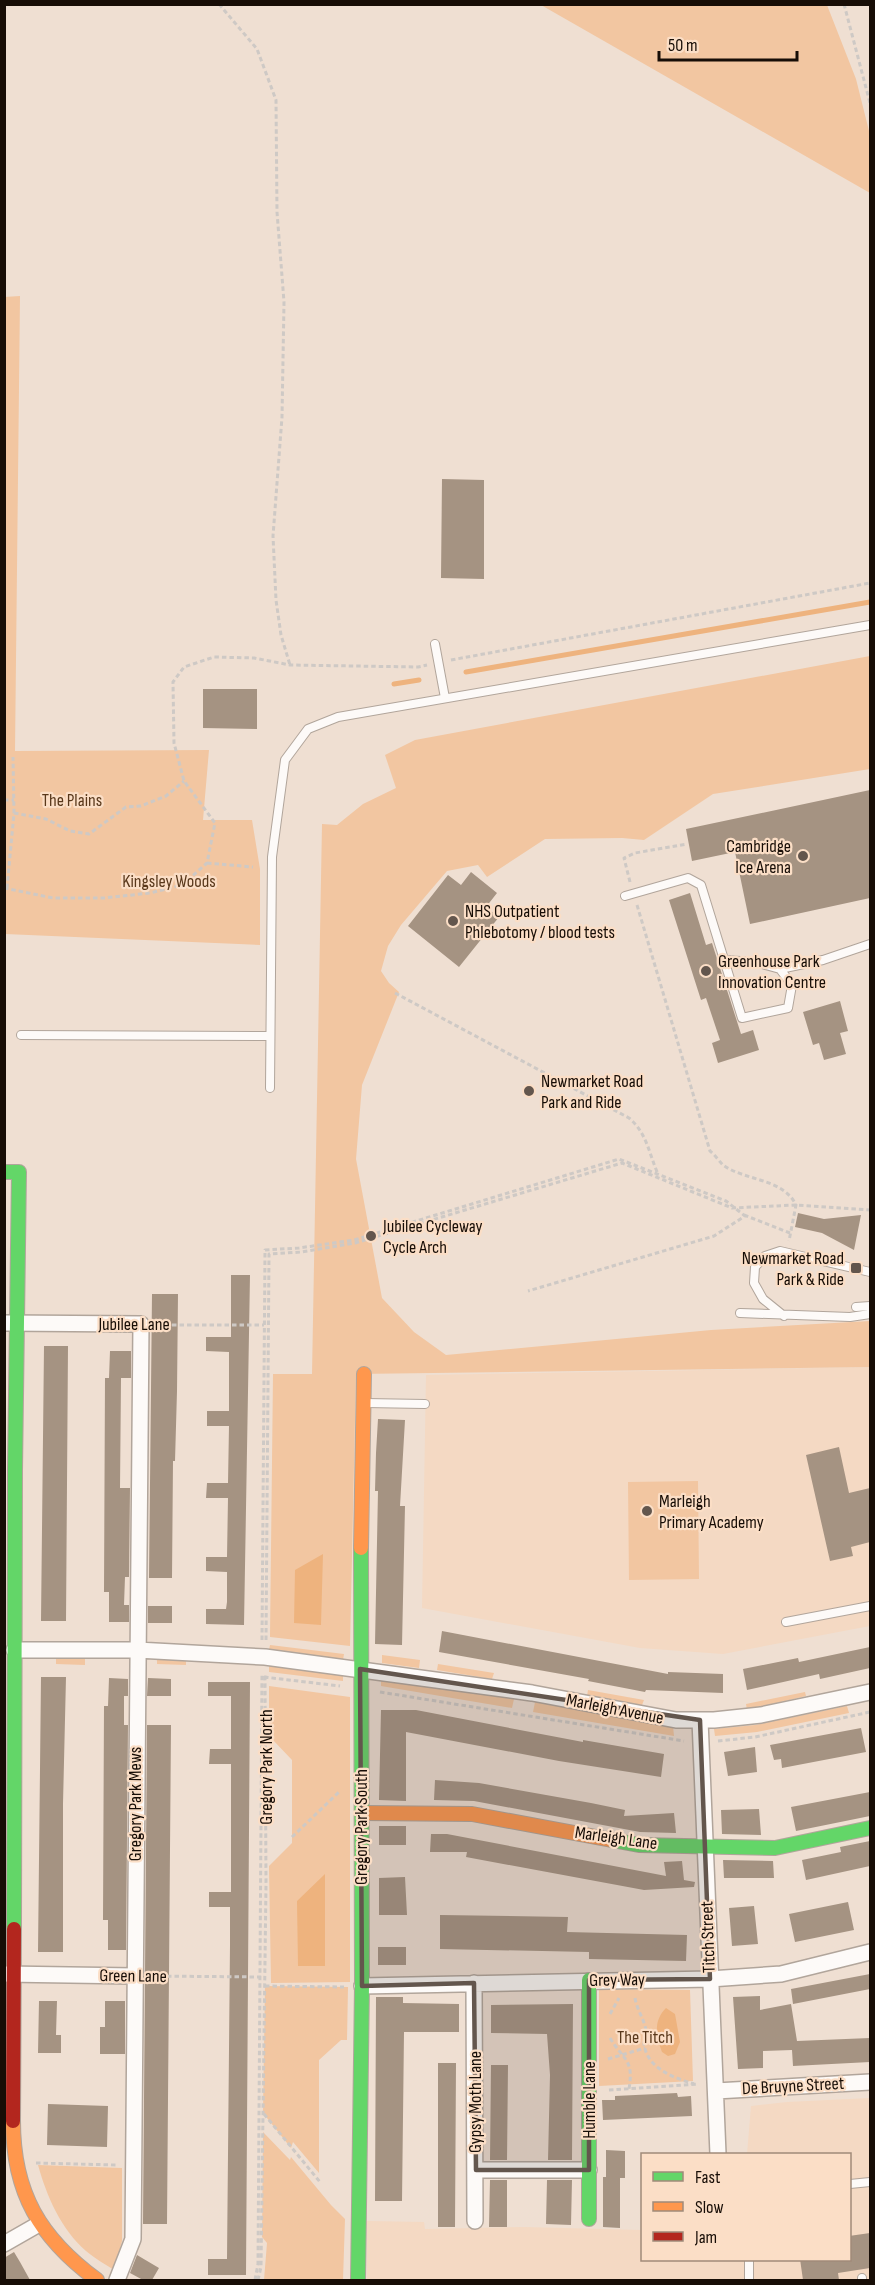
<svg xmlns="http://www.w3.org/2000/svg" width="875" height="2285" viewBox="0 0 875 2285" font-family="'Sofia Sans Condensed',sans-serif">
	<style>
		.built { fill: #f4d9c3 }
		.green { fill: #f2c6a1 }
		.water { fill: #eeb37e }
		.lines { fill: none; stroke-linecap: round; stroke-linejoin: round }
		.stream { stroke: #eeb37e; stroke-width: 5 }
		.building { fill: #a59382 }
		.lane-casing { stroke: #b1a59b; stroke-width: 10 }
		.street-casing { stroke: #b1a59b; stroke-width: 18 }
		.fast-casing { stroke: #b1a59b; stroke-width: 16 }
		.slow-casing { stroke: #b1a59b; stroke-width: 16 }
		.jam-casing { stroke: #b1a59b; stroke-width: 16 }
		.path { stroke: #cec9c5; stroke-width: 3; stroke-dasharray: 4.5 3; stroke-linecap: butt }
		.lane { stroke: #fdfaf8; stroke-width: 8 }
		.street { stroke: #fdfaf8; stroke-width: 15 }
		.fast { stroke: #63d668; stroke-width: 14 }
		.slow { stroke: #ff974d; stroke-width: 14 }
		.jam { stroke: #b3261e; stroke-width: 14 }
		.marked { fill: #63564d; fill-opacity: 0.2; stroke: #63564d; stroke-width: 4.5; stroke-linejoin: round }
		.poi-dot { fill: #63564d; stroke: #fbdec6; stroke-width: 2 }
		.labels { text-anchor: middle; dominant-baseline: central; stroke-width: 4.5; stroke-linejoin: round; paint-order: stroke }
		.park-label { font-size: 18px; fill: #59381b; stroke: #fbdec6 }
		.poi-label { font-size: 18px; fill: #170d06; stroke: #fbdec6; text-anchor: start }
		.street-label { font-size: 18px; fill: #170d06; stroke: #fbdec6 }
	</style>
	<rect width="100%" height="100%" fill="#efdfd2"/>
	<!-- built -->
	<path class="built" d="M870 1367V1626L723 1654 640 1648 422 1608 426 1375Z
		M870 2098V2280H367V2221L424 2222 425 2229 524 2227 642 2230V2260H850V2154H747L751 2106 787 2102Z"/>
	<!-- green -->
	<path class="green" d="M541 5H827L856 79 870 135V193Z
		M20 296 15 751 209 750 203 820H252L260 869V945L5 934 4 297Z
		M870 656V769L713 794 644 840 622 838 545 839 487 877 478 865 447 871 401 925 388 946 381 971 389 983 399 992 362 1085 356 1159 382 1298 414 1332 446 1355 711 1330 870 1321V1367L356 1374 350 1646 270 1637 273 1374H312L322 824 337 825 363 804 396 788 385 755 415 740Z
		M698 1481 699 1579 629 1580 628 1482Z
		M270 1645 344 1654 343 1660 269 1650Z
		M382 1655 420 1660 419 1668 382 1663Z
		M56 1658H85V1665L56 1664Z
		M157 1658H186V1665L157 1664Z
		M269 1659 281 1667 343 1676V1681L269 1672Z
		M438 1664 494 1673 492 1679 437 1670Z
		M381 1678 514 1699 512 1708 381 1686Z
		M269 1686 350 1697V1982L271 1983 269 1866 292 1843V1760L272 1739H269Z
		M588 1690 644 1700 642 1705 587 1696Z
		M805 1692 806 1696 747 1710 746 1704Z
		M535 1702 673 1726 674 1736 533 1712Z
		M847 1706 849 1713 757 1732 715 1736 714 1729 755 1725Z
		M265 1986 348 1987 347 2040H341L319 2060V2173L293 2142 291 2148 263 2113Z
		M599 1989 690 1990 693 2081 599 2086Z
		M263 2132 290 2160 291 2157 331 2205 345 2219 343 2280H264L267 2243 262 2237Z
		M38 2165 122 2168V2241L114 2270C105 2264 94 2258 86 2251 61 2229 47 2197 38 2165Z"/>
	<!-- water -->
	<path class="water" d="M323 1554 321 1625 294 1623 295 1570Z
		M325 1874V1966H298L297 1901Z
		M666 2008 675 2014 680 2042 675 2054 668 2056 662 2052C656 2036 653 2021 666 2008Z"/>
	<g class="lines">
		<!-- stream -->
		<path class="stream" d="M466 672 870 602
			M394 684 419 680"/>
	</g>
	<!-- building -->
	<path class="building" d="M442 479 484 480V579L441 578Z
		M203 689H257V729L203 728Z
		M870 790V898L750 924 735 852 692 861 686 829Z
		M471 872 497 893 486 907 499 917 459 967 408 926 448 875 461 885Z
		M690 893 706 945 712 943 741 1034 753 1030 759 1050 718 1063 712 1043 720 1040 706 998 701 1000 669 900Z
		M840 1001 848 1031 840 1033 846 1054 824 1060 819 1043 813 1045 803 1012Z
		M798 1213 824 1219 861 1215 854 1250 822 1233 795 1227Z
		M231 1275H250L244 1625 206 1624V1609H226L227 1602V1572L206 1571V1557H227L228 1498H206L207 1483H228L229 1426H207V1411H229V1352L206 1351V1337H231Z
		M152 1294H178L177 1391 175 1461H173L172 1578H149Z
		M44 1346H68L66 1621H41Z
		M110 1351H131V1378H109Z
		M105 1378H121L120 1488H130L129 1577H125L124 1605H129V1622H109V1592H104Z
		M378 1419 405 1420 400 1506H405L402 1645 375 1644 378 1491H375L376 1453Z
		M839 1447 849 1493 870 1488V1542L851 1547 853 1556 830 1561 806 1455Z
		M148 1606H172V1623H148Z
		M442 1631 668 1674V1672L723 1674V1693L646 1690 645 1692 588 1681 589 1679 439 1652Z
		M870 1647V1668L820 1679 819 1674 747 1690 743 1669 798 1658 799 1662Z
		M41 1677H66L63 1804V1952H38Z
		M109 1678 128 1679V1696H124V1725H128L126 1950H108V1920H103L104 1706H108Z
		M148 1678 171 1679V1696H147Z
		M208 1682H250L246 2275H208V2259H227L230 1945V1907H209V1892H231V1764H209L210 1749H231V1696H208Z
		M381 1710H416L583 1742V1740L664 1754 661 1777 559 1761 406 1732V1801L379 1800Z
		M147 1725H171L167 2224H143Z
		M861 1728 866 1752 782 1768 781 1759 774 1760 770 1745Z
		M755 1747 757 1772 728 1776 724 1752Z
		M435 1780 479 1783 591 1803 625 1810 624 1816 674 1813 676 1833 640 1832 474 1801 434 1800Z
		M870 1792V1816L796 1831 791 1807Z
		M759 1809 761 1835 722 1834 721 1810Z
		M379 1826H406V1845H379Z
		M431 1834H447L666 1876 664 1862 682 1861 684 1880 695 1882 694 1887 644 1890 466 1857 467 1852H430Z
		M870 1841V1866L806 1880 802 1860 841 1852 840 1847Z
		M723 1860 773 1861 774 1878H724Z
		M405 1877 407 1915H379V1878Z
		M848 1902 854 1930 795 1942 789 1914Z
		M754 1906 758 1944 732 1946 729 1908Z
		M440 1915 568 1917 567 1932 687 1935 686 1961 589 1959V1952L440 1949Z
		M378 1947H406V1965H378Z
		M870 1974V1989L793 2004 791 1989Z
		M760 1996V2010L791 2004 797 2041 870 2038V2062L793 2066 792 2050 763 2051V2068L738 2069 733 1997Z
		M376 1997H403V2003L459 2004V2032H404L402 2201H375Z
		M39 2001H57L56 2035H61V2053H38Z
		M105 2001H125V2054H100V2027H105Z
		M573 2004 572 2160H548L550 2075 547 2034 491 2033V2005Z
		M438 2063H456L455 2227H438Z
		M491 2065H508L507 2160H490Z
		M677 2093 678 2097 691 2096 692 2116 603 2120 602 2100H615V2096Z
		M48 2104 108 2106 107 2147 47 2145Z
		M606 2150 625 2151V2178H620V2228L603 2227V2177H606Z
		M490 2180H507V2227H489Z
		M547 2180H572L571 2225 546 2224Z
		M870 2233V2268L838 2273 839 2280H803L800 2259H849V2236Z
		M14 2252 20 2262 30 2280H4V2258Z
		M137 2255 159 2268 152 2280H143L130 2273Z"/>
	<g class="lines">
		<!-- lane casing -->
		<g class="lane-casing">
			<path id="lane" d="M435 644 445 698
				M625 896 688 878 701 885 742 1018 788 1008 792 985 780 969 755 962 725 960
				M780 969 823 960 870 944
				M21 1035 270 1036
				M270 1088 272 857 285 760 308 729 338 717 870 625
				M856 1307 870 1306
				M740 1313 850 1317 870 1314
				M784 1316 763 1299 754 1283 755 1267 765 1256 780 1251 870 1272
				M365 1403 425 1404
				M786 1622 870 1606
				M850 2184 870 2182
				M862 2278V2280
				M749 2280V2260"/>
		</g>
		<!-- street casing -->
		<g class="street-casing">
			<path id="street" d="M4 1323 141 1324 133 2239 117 2280
				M14 1650H137L265 1657 532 1693 676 1720H714L761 1715 870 1692
				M700 1720 718 2154
				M5 1974 134 1976
				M474 1983 475 2221
				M362 1986 710 1979 781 1974 870 1952
				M716 2091 870 2082
				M476 2170H589
				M4 2244 39 2224"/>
		</g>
		<!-- fast casing -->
		<g class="fast-casing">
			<path id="fast" d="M4 1172H19L15 1470 14 1929
				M612 1840 639 1845 775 1848 870 1828
				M589 1980V2219
				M358 2280 362 1986 361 1548"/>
		</g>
		<!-- slow casing -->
		<g class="slow-casing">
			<path id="slow" d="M361 1548 364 1374
				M362 1813 472 1814 612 1840
				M13 2121C13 2193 40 2238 97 2280"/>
		</g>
		<!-- jam casing -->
		<g class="jam-casing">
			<path id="jam" d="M13 2121 14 1929"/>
		</g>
		<!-- path -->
		<path class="path" d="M219 4 257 49 276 100 277 212 284 302 282 417 273 536 276 600 281 635 290 665
			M844 4 870 103
			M451 660 870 583
			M4 800H14
			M14 813 46 819 70 831 89 834 126 807 141 806 166 796 184 781
			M207 863 253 867
			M630 882 624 858 635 853 687 844
			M4 888 53 898H104L150 893 182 885 207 863 215 823 184 781 174 743 173 682 184 667 214 657 254 658 290 665 418 667 427 665
			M7 888 14 813 13 757
			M637 905 710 1151C715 1155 719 1161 723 1165 745 1181 783 1178 796 1205L789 1241
			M395 993 629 1118C647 1133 649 1154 658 1174
			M744 1215 790 1233
			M157 1325H264
			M262 1640 265 1250 299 1248 354 1240 619 1159 726 1201 745 1216 714 1236 528 1291
			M266 1640 269 1254 302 1252 355 1243 622 1163 732 1208 796 1205 870 1210
			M264 1677 340 1686
			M380 1692 684 1741
			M718 1741 755 1737 870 1712
			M292 1837 340 1791
			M152 1976 261 1977
			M265 1986 344 1987
			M635 1998C637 2010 644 2019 646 2030 646 2035 644 2040 644 2044 647 2069 675 2078 694 2084
			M610 2014 619 1998
			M610 2038C624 2061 634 2059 629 2089
			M608 2059 645 2048
			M609 2090 698 2084
			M264 2114 320 2182
			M36 2163 116 2165
			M255 2280 258 2264 262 1674
			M258 2280 261 2267 266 1884 265 1674"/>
		<!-- lane -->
		<use href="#lane" class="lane"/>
		<!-- street -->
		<use href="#street" class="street"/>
		<!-- fast -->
		<use href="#fast" class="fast"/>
		<!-- slow -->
		<use href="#slow" class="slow"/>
		<!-- jam -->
		<use href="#jam" class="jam"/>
	</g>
	<!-- marked area -->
	<path class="marked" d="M360 1669 700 1720 710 1979 589 1980V2170H476L474 1983 362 1986Z"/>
	<!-- markers -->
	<g class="poi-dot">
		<circle cx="803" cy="856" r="6"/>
		<circle cx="453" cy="921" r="6"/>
		<circle cx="706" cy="971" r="6"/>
		<circle cx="529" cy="1091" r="6"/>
		<circle cx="371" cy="1236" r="6"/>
		<rect x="850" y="1262" width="12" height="12" rx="3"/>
		<circle cx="647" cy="1511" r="6"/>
	</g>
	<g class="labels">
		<!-- park labels -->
		<g class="park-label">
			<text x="72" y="800">The Plains</text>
			<text x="169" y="881">Kingsley Woods</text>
			<text x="645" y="2037">The Titch</text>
		</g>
		<!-- poi labels -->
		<g class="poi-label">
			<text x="791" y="846" text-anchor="end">Cambridge<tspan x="791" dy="21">Ice Arena</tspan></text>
			<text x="465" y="911">NHS Outpatient<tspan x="465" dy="21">Phlebotomy / blood tests</tspan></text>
			<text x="718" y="961">Greenhouse Park<tspan x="718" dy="21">Innovation Centre</tspan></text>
			<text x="541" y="1081">Newmarket Road<tspan x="541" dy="21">Park and Ride</tspan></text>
			<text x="383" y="1226">Jubilee Cycleway<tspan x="383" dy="21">Cycle Arch</tspan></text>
			<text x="844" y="1258" text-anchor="end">Newmarket Road<tspan x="844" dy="21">Park &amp; Ride</tspan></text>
			<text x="659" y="1501">Marleigh<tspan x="659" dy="21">Primary Academy</tspan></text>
		</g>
		<!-- street labels -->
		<g class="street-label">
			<text x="134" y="1324">Jubilee Lane</text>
			<text transform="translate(615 1709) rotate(11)">Marleigh Avenue</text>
			<text transform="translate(266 1767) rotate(-90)">Gregory Park North</text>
			<text transform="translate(135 1804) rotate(-90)">Gregory Park Mews</text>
			<text transform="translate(361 1827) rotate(-90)">Gregory Park South</text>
			<text transform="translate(616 1838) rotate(8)">Marleigh Lane</text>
			<text transform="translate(708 1937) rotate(-92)">Titch Street</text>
			<text transform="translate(133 1976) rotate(1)">Green Lane</text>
			<text transform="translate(617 1980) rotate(-1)">Grey Way</text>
			<text transform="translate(793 2086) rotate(-3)">De Bruyne Street</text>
			<text transform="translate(589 2100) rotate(-90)">Humble Lane</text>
			<text transform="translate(475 2102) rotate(-90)">Gypsy Moth Lane</text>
		</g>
	</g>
	<!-- border -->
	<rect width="875" height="2285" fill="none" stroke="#170d06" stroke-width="12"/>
	<!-- legend -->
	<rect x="641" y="2153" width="210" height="108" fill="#fbdec6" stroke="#a08a79" stroke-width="1.5"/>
	<rect x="653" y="2172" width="30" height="9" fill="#63d668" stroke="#a08a79" stroke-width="1.5"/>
	<text x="695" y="2183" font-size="18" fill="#170d06">Fast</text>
	<rect x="653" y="2202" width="30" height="9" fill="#ff974d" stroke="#a08a79" stroke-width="1.5"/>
	<text x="695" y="2213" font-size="18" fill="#170d06">Slow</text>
	<rect x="653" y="2232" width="30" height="9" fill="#b3261e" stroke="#a08a79" stroke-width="1.5"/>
	<text x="695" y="2243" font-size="18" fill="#170d06">Jam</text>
	<!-- scale -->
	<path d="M659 51v9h138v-9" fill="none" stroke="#170d06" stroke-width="3"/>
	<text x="668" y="51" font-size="18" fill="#170d06" stroke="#fbdec6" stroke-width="4.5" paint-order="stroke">50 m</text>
</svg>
